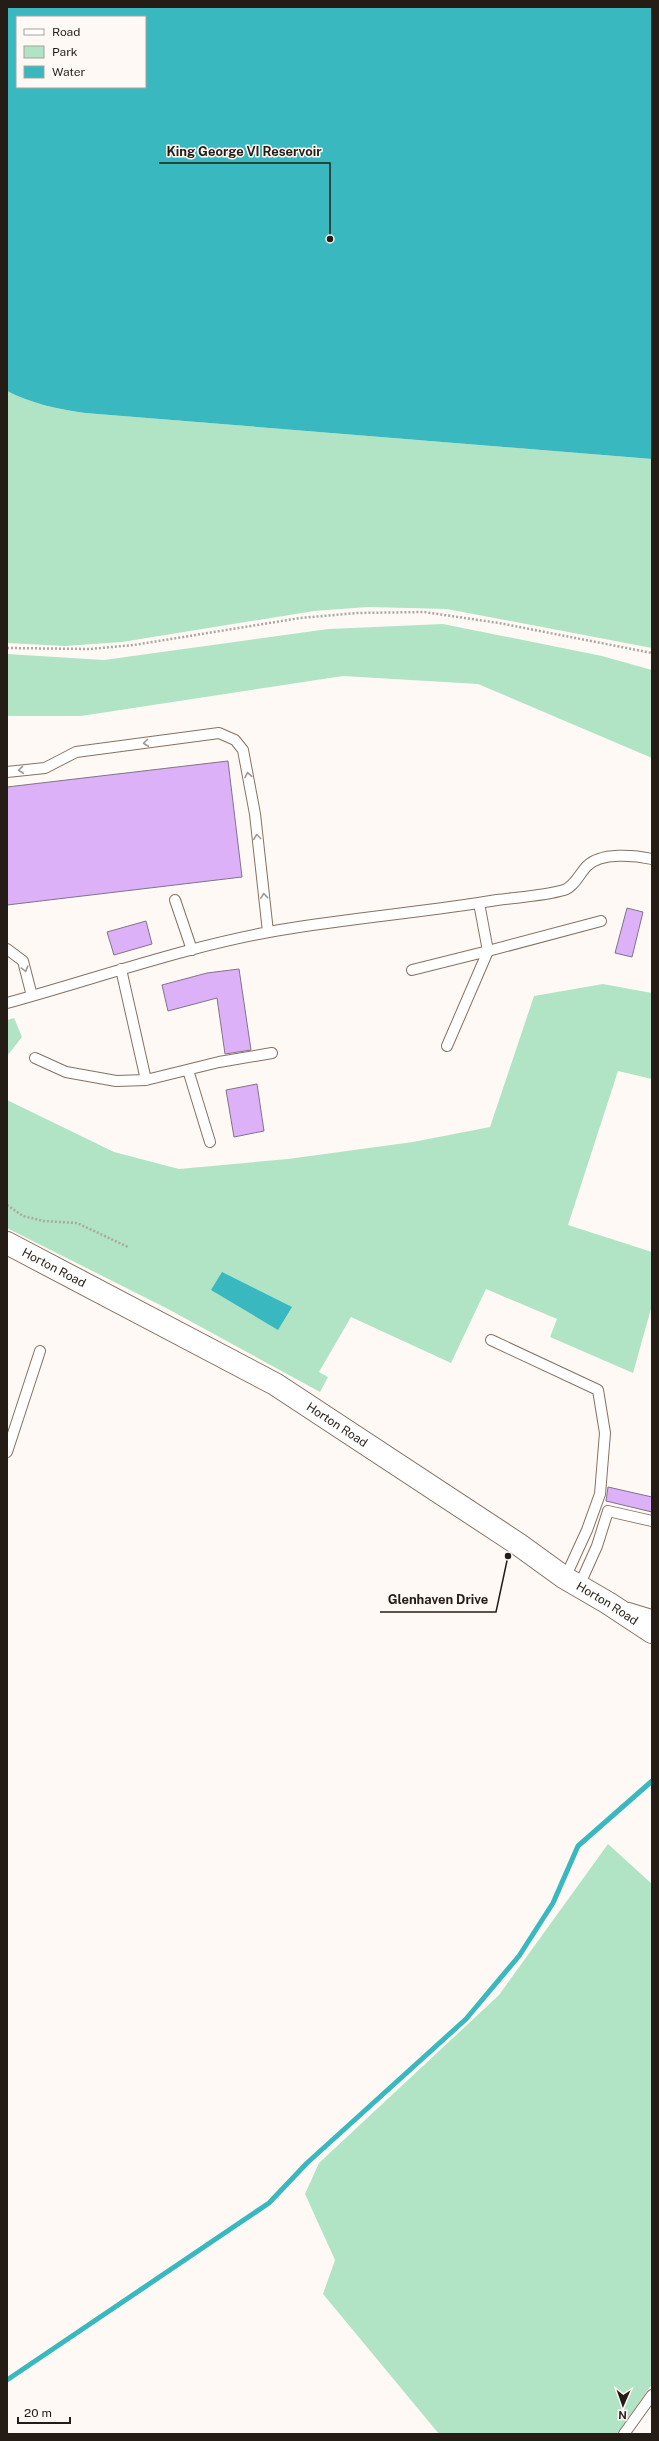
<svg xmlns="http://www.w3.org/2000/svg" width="659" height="2441" viewBox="0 0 659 2441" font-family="'Public Sans',sans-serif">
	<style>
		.green { fill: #b1e4c5 }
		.water { fill: #39b8c0; fill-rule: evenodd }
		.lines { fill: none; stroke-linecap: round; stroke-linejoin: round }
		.stream { stroke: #39b8c0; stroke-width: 5 }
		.building { fill: #ddb1f7; stroke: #807389 }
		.lane-casing { stroke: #877161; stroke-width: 12 }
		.secondary-casing { stroke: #877161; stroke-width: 24 }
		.path { stroke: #ada7a2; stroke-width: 2.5; stroke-dasharray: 2 2; stroke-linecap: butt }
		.lane { stroke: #fff; stroke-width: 10 }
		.secondary { stroke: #fff; stroke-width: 22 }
		.oneway { stroke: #9d9996 }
		.labels { text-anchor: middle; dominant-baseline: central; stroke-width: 3; stroke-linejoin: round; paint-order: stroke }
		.street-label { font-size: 12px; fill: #251c15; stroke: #fef9f5 }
		.leader { fill: none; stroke: #251c15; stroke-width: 1.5 }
		.callout-dot { fill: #251c15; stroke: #fef9f5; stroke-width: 1.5 }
		.callout-label { font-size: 13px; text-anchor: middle; font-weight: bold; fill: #251c15; stroke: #fef9f5; stroke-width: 3; stroke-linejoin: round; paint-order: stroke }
	</style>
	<rect width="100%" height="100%" fill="#fef9f5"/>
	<!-- green -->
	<path class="green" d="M7 391C32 404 58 409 85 413L652 459V648L447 609 368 607 314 611 122 642 65 646 7 643Z
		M443 624 602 656 652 670V758L478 684 343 676 81 716H7V654L104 660 328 629Z
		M603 984 652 993V1079L618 1071 568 1225 652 1252V1305L633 1373 550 1337 557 1319 486 1289 451 1363 351 1317 319 1372 328 1377 320 1392 168 1309 7 1228V1100L114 1152 179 1169 288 1159 413 1142 490 1127 534 996Z
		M14 1018 22 1037 7 1056V1020Z
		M608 1844 652 1884V2384L617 2434H439L323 2294 335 2260 305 2194 319 2163 499 1995Z"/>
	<!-- water -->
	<path class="water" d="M7 7H652V459L85 413C58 409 32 404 7 391ZM17 17H145V87H17Z
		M222 1272 292 1307 278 1330 211 1290Z"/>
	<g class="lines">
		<!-- stream -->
		<path class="stream" d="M7 2380 269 2203 307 2163 466 2019 519 1956 553 1903 578 1846 652 1781"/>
	</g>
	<!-- building -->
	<path class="building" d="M228 761 242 877 7 905V787Z
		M627 908 643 912 632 957 615 953Z
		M146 921 152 944 114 955 107 932Z
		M239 969 251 1050 225 1054 217 998 168 1011 162 985 207 973Z
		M257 1084 264 1131 234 1137 226 1090Z
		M608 1487 652 1497V1512L606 1501Z"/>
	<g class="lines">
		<!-- lane casing -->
		<g class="lane-casing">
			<path id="lane" d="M7 772 45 768 76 752 219 733 235 740 243 750 255 814 268 932
				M175 900 192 950
				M479 903 488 951 601 921
				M7 949 23 961 32 996
				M121 969 146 1080
				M412 970 488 951
				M7 1003C98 978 187 946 280 930 352 918 425 912 497 900 519 897 543 896 564 890 574 887 580 873 587 866 601 852 634 855 652 859
				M447 1046 488 951
				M35 1058 66 1072 116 1081 146 1080 219 1062 272 1053
				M188 1070 210 1142
				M491 1340 598 1390 605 1433 600 1494 587 1530 565 1578
				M7 1452 40 1351
				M579 1586 597 1546 608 1511 652 1521
				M629 1608 652 1615
				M624 2434 652 2395"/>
		</g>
		<!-- secondary casing -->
		<g class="secondary-casing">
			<g id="secondary">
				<path id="s1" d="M7 1243 275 1384 518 1544 565 1578 608 1603 652 1632"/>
			</g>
		</g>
		<!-- path -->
		<path class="path" d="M7 648 90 649 134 645 300 618 357 613 424 612 499 623 652 653
			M7 1205 23 1216 43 1221 77 1223 128 1247"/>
		<!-- lane -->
		<use href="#lane" class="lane"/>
		<!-- secondary -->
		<use href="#secondary" class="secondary"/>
	</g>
	<!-- one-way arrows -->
	<defs><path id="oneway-chevron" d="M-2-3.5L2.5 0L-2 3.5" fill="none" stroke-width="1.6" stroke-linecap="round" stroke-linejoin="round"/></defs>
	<g class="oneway">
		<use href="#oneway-chevron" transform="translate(146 743) rotate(173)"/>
		<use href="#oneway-chevron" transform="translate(21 770) rotate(174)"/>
		<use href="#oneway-chevron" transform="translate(248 775) rotate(-100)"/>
		<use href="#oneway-chevron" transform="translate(257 837) rotate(-97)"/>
		<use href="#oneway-chevron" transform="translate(264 896) rotate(-96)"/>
		<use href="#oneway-chevron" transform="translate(25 969) rotate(75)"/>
	</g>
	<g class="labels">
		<!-- street labels -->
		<g class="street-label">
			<text stroke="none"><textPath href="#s1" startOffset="53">Horton Road</textPath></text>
			<text stroke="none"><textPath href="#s1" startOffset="377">Horton Road</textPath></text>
			<text stroke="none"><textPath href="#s1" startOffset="701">Horton Road</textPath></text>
		</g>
	</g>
	<!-- callouts -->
	<path class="leader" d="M330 239L330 163H159M508 1556L496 1612H380"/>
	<g class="callout-dot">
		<circle cx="330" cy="239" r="4"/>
		<circle cx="508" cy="1556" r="4"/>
	</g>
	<g class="callout-label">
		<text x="244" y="156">King George VI Reservoir</text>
		<text x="438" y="1604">Glenhaven Drive</text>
	</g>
	<!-- border -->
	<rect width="659" height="2441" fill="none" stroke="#251c15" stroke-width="16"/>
	<!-- legend -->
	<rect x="16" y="16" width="130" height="72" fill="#fef9f5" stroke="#a7a19b"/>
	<rect x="24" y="29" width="20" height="6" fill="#ffffff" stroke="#a7a19b"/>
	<text x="52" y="36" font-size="12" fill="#251c15">Road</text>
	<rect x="24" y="46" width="20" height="12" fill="#b1e4c5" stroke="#a7a19b"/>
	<text x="52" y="56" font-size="12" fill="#251c15">Park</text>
	<rect x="24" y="66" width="20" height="12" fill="#39b8c0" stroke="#a7a19b"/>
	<text x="52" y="76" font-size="12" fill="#251c15">Water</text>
	<!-- north arrow -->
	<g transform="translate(623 2405) rotate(182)" stroke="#fef9f5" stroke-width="3" paint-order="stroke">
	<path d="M0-3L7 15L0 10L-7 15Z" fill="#251c15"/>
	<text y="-6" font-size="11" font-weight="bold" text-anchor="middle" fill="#251c15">N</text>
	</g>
	<!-- scale -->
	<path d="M18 2417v6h52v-6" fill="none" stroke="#251c15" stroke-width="2"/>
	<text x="24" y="2417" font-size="12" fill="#251c15" stroke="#fef9f5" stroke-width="3" paint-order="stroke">20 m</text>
</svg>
